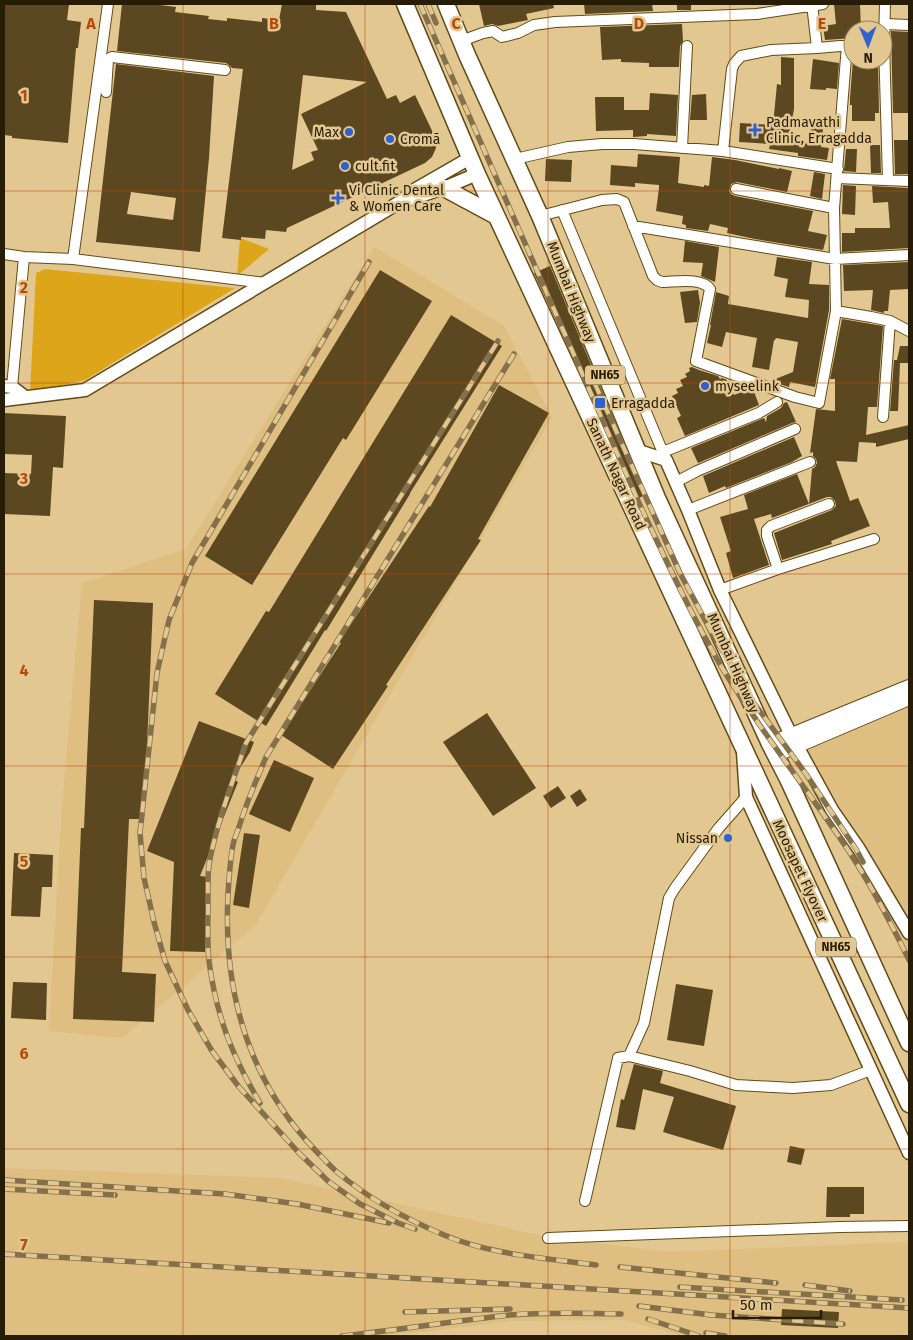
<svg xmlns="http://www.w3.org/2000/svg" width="913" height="1340" viewBox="0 0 913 1340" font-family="'Fira Sans',sans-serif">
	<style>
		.built { fill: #debe81 }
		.green { fill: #dda61a }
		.building { fill: #5b4820; fill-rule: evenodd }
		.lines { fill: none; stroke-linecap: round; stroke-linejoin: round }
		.minor-casing { stroke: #644b16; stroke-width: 12 }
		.tertiary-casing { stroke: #644b16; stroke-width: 15 }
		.secondary-casing { stroke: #644b16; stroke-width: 16 }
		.trunk-casing { stroke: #644b16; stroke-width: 19 }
		.minor { stroke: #fff; stroke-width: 10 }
		.tertiary { stroke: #fff; stroke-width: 12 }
		.secondary { stroke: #fff; stroke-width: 14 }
		.trunk { stroke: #fff; stroke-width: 16 }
		.rail-casing { stroke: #84714b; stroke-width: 5.5 }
		.rail { stroke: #e3c791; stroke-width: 4; stroke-dasharray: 11; stroke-linecap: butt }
		.grid { fill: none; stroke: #b84a0b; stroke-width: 1; stroke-opacity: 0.55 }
		.poi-dot { fill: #2f61cf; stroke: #e3c791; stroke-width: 2 }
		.labels { text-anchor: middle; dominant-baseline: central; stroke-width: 5; stroke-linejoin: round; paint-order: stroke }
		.shield { fill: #e3c791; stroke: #5f5030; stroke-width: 1 }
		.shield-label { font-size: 12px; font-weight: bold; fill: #271d07 }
		.poi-label { font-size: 14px; fill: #271d07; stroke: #e3c791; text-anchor: start }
		.street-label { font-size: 14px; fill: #271d07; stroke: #e3c791 }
		.grid-label { font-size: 16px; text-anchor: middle; font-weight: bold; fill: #b84a0b; stroke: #e3c791; stroke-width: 5; stroke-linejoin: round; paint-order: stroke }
	</style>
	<rect width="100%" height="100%" fill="#e3c791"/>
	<!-- built -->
	<path class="built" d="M374 247 504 326 552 417 255 926 122 1038 49 1031 62 805 82 583 186 549Z
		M909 700V951L802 748Z
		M4 1168 281 1178 548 1237 669 1252 909 1242V1336H682L625 1320 514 1321 386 1336H4Z"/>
	<!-- green -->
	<path class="green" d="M240 238 269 249 237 276Z
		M45 269 235 288 85 380 30 393 36 273Z"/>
	<!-- building -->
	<path class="building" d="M4 4H69L67 20 81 22 78 48H76L68 143 12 138V136L4 135Z
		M122 4H160V5L176 7 175 12 209 16 208 19 227 21V18L262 22V18L279 20 282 4H316V10L346 12 387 99 396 95 400 103 415 95 437 141 436 148 432 157 425 163 287 228 286 232 266 230 265 239 241 237V240L222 238 243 69 232 68 229 65 226 63 117 51ZM303 75 367 82 301 114 318 150 311 152 314 160 292 170Z
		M479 4H553L554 8 526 14 528 20 498 26 492 24 484 26Z
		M584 4H652L653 11 585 14Z
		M677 4H691V10H677Z
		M834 4H860L861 30H853V38L825 40 823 26 836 24Z
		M682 24 683 41 680 46 679 67H649V63L621 62V59L602 60 600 27Z
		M891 31 909 32V100H908V113H893Z
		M781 57 794 58V109L788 141 810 144 811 128 823 129 821 147 829 148 827 160 798 156V153L769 149 770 144 739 142 740 123 773 125 777 84 781 85Z
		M813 59 839 63 837 89 826 88V90L810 89Z
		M853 60H878L879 113H875V121H852V105H850V98Z
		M116 64 214 76 209 158 200 252 96 242ZM131 192 176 198 173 220 127 214Z
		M650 93 678 95 676 136 647 134V136L633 137V130L596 131 595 97H624V110H649Z
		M706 94 707 120H690L692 95Z
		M894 140H909V174H895Z
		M870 145H880L881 173H871Z
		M846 149H857L856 172 844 171Z
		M638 154 680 157 678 183 704 187V185L709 186 712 157 735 160 779 169V168L792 171 787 192 737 182 731 184 729 191 731 194 735 196 813 211 808 231 827 235 823 250 755 239 727 233 728 228 710 224 708 231 686 228V225L682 224 683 216 656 211 659 188V185L635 183V187L610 185 611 165 637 167Z
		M546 159 572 160 571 182 545 181Z
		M814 172 825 174 822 199 810 196Z
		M843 185 856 186 855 215 842 214Z
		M872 186 909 188V248L842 252V233H855V228H890L888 202 873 203Z
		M685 241 719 247 715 282 701 276 703 263 683 262Z
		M777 257 812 262 809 284 829 285V310L815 387 790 382 789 387 773 382V380L793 372 798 342 776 338 775 340H774L769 370 752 367 757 338 726 332 722 347 707 343 711 325H710L716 292 729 296 728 304 808 318 809 300 785 297 788 279 774 276Z
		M909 262V289L890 290 888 311H884V313L871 310 873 290 844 291 843 265Z
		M550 266 645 495 639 498 534 273Z
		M380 270 432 301 346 440 343 438 252 585 205 556Z
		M698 290 700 303 697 322 685 323 680 292Z
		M451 315 502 346 410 493V494L326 631 325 630 266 726 215 694 266 611 269 612Z
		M842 319 883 326 877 407H868L866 435 909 425V439L876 447V443L859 442 857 462 836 461 850 501 858 498 870 526 831 541 832 544 782 560 774 533 832 510 836 506 835 501 831 497H827L772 518 771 514 754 519 769 565 733 578 726 553 731 551 720 517 748 509 744 495 797 474 809 504 812 469 815 467 817 463 816 459 813 456V452L810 453 816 409 835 411V379H830Z
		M900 346H909V363H900L898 411H890L894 360H897Z
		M692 367 699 370 718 376 720 379 722 378 727 380 734 395 751 388 753 389 759 405 685 436 677 418 681 416 672 396 678 393 676 389 683 386 680 380 687 377 685 374 690 371 689 368Z
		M499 385 549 413 478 539 481 540 386 685 388 686 333 769 281 735 341 643 339 642 429 506 430 507Z
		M787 402 796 422 792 423 698 463 691 448 764 418 766 422 767 416 781 408 784 403Z
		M4 413 66 416 63 468 53 467 50 516 4 514V473L31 474 32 455 4 454Z
		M794 437 802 456 792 462 726 488 725 486 709 493 703 476Z
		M94 600 153 603 144 819H129L122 972 156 974 154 1022 73 1019 81 828H84Z
		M487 713 536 788 493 816 443 742Z
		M199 721 254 742 250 752 233 779 238 782 200 876 208 877 205 952 170 951 174 862 147 851Z
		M274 760 314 778 290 832 249 814Z
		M558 786 566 798 551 808 543 796Z
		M580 789 587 800 577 807 570 796Z
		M244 833 260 835 249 908 233 905Z
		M14 853 53 855 52 887H42L40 917 11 916Z
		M13 982 47 983 46 1020 11 1018Z
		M676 984 713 990 704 1046 667 1040Z
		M634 1064 663 1071 660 1083 736 1106 723 1150 663 1132 674 1097 643 1089 635 1130 616 1127 621 1099 624 1100Z
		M790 1146 805 1149 801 1165 787 1162Z
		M827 1187H864V1214H850V1217H826Z
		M782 1309 839 1312 838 1328 781 1325Z"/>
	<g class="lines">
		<!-- minor casing -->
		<g class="minor-casing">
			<path id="minor" d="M812 4 817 48 852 45
				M885 4 884 43 888 180
				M885 24 909 25
				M461 41 483 33 493 31 502 37 518 33 534 25 555 22 757 14 823 4
				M98 75H107L108 60 110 58 112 57 225 70
				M106 92 107 75
				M682 148 687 46
				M723 151 732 69 734 64 741 56 771 50 817 48
				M515 159 568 147 602 144H634L723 151 838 169
				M837 178 909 181
				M736 189 834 208
				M562 210 666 460
				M540 216 602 200 617 199 624 202 653 276 657 280 662 282C675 282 702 277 710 289L696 361 795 397 819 403 836 311 834 208 847 45
				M633 226 835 259 909 255
				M4 254 24 257 73 259 265 283
				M73 259 108 4
				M836 311 871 317 890 321 909 331
				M12 387 24 257
				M883 417 890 321
				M663 452 759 413 777 402
				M676 482 697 471 795 429
				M688 510 810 462
				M778 569 767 536V530L771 526 829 504
				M720 590 778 569 874 539
				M629 1056 644 1023 669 898 675 888 718 829 746 797
				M585 1201 618 1058 629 1056 690 1071 736 1085 793 1088 831 1085 871 1070
				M548 1238 840 1227 909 1226"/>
		</g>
		<!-- tertiary casing -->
		<g class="tertiary-casing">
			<path id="tertiary" d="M405 201 444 188 477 174
				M4 386 12 387 25 397
				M4 400 85 390 400 202 416 189 470 158
				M636 450 666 460 688 510 720 590 791 735 832 810 859 849 909 933
				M743 752 746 797 909 1153"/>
		</g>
		<!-- secondary casing -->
		<g class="secondary-casing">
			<path id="secondary" d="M770 744 909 687
				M775 755 909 698"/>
		</g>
		<!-- trunk casing -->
		<g class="trunk-casing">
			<path id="trunk" d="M405 4 477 174 909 1104
				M446 4 467 55 540 216 657 498 770 744 788 779 909 1043
				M444 188 496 216"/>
		</g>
		<!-- minor -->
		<use href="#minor" class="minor"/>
		<!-- tertiary -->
		<use href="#tertiary" class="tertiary"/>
		<!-- secondary -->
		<use href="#secondary" class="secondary"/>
		<!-- trunk -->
		<use href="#trunk" class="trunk"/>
		<!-- rail casing -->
		<g class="rail-casing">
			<path id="rail" d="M420 4 639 503C665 558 690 613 721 666 759 729 805 786 846 847 870 883 890 921 909 960
				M428 4 436 23
				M369 262 192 563 169 620 157 673 140 833 144 878 154 922 165 961 188 1010 212 1051 239 1087 299 1153 329 1182 360 1204 398 1223 415 1229
				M514 354 266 757C257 779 247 801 240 824 238 831 234 838 233 845 230 861 229 878 228 894 223 991 248 1080 316 1151 323 1158 330 1166 337 1172 369 1199 406 1219 444 1235 492 1255 545 1258 596 1265
				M595 384 680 573 713 635 754 703 806 774 856 849 863 862
				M260 1103C232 1056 216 1015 209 961 207 943 208 923 208 904 208 890 207 873 210 859 218 819 233 781 246 743L498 341
				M4 1180 225 1194 297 1204 389 1223
				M4 1189 115 1195
				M4 1254 909 1308
				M620 1267 776 1283
				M805 1285 850 1291
				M680 1287 902 1300
				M639 1306 711 1315 843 1324
				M405 1312 510 1309
				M648 1319 699 1336
				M706 1333 725 1336
				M342 1336C398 1330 454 1321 510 1315 547 1312 584 1313 621 1314"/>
		</g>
		<!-- rail -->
		<use href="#rail" class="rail"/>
	</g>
	<!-- grid -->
	<path class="grid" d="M183 4V1336M365 4V1336M548 4V1336M730 4V1336M4 191H909M4 383H909M4 574H909M4 766H909M4 957H909M4 1149H909"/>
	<!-- markers -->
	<g class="poi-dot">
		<path d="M752.5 122.5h5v5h5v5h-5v5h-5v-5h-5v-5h5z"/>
		<circle cx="349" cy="132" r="5"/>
		<circle cx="390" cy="139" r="5"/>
		<circle cx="345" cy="166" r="5"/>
		<path d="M335.5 190.5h5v5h5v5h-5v5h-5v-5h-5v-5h5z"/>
		<circle cx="705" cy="386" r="5"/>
		<rect x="594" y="397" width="12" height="12" rx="2.5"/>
		<circle cx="728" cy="838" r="5"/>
	</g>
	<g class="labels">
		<!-- shield labels -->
		<g class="shield">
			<rect x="585" y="365.5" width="40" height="19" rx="4"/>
			<rect x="816" y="937.5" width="40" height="19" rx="4"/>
		</g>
		<g class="shield-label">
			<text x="605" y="375">NH65</text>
			<text x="836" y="947">NH65</text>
		</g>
		<!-- poi labels -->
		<g class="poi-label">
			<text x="766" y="122">Padmavathi<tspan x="766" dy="16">Clinic, Erragadda</tspan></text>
			<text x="339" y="132" text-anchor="end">Max</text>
			<text x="400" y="139">Cromā</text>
			<text x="355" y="166">cult.fit</text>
			<text x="349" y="190">Vi Clinic Dental<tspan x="349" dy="16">&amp; Women Care</tspan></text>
			<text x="715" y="386">myseelink</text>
			<text x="611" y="403">Erragadda</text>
			<text x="718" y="838" text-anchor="end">Nissan</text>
		</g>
		<!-- street labels -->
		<g class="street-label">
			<text transform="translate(571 292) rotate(68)">Mumbai Highway</text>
			<text transform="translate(616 474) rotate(65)">Sanath Nagar Road</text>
			<text transform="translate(733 663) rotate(66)">Mumbai Highway</text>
			<text transform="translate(800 871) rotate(65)">Moosapet Flyover</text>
		</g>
	</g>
	<g class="grid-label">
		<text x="91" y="29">A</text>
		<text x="274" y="29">B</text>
		<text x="456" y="29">C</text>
		<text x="639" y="29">D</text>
		<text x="822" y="29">E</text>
		<text x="24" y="101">1</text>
		<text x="24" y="293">2</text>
		<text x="24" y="484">3</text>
		<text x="24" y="676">4</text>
		<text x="24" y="867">5</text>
		<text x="24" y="1059">6</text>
		<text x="24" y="1250">7</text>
	</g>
	<!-- border -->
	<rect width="913" height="1340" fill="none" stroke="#271d07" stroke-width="10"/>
	<!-- north arrow -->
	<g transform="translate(868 45) rotate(179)"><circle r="24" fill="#e3c791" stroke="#98835a"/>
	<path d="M0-4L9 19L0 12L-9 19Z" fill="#2f61cf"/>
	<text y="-8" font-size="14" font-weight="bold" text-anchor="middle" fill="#271d07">N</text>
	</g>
	<!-- scale -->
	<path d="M733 1310v8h88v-8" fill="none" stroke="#271d07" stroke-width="2.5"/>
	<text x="740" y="1310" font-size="15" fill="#271d07" stroke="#e3c791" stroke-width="4" paint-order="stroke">50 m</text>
</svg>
